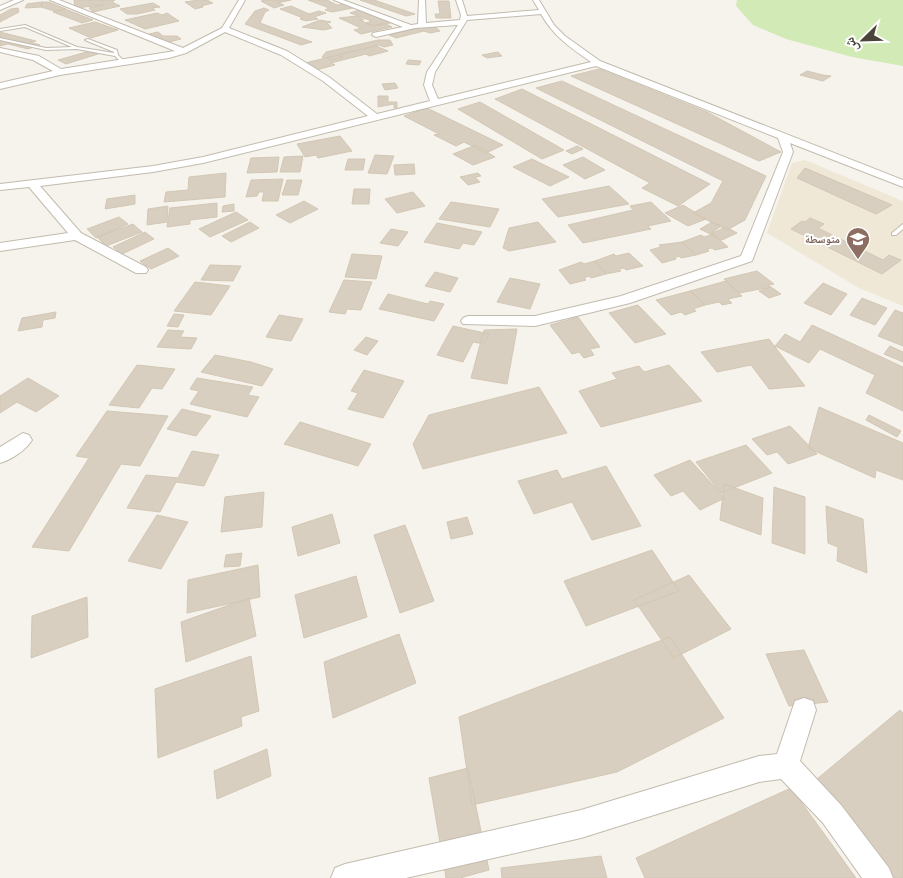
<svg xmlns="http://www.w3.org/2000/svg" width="903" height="878" viewBox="0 0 903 878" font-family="'Source Sans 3','Noto Naskh Arabic',sans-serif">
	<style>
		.education { fill: #efe8d6 }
		.green { fill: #d2eab5 }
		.building { fill: #d8cfc1; stroke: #d3c7b4 }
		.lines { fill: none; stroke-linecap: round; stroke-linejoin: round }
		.service-casing { stroke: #c2bbae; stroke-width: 2 }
		.minor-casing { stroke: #c2bbae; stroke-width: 2 }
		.service { fill: #fff; fill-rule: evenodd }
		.minor { fill: #fff; fill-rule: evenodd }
		.labels { text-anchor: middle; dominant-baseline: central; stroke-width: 4; stroke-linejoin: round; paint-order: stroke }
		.far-education-label { font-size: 11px; font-weight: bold; fill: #785e54; stroke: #fff; text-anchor: end }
	</style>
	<rect width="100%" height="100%" fill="#f6f3ec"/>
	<!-- education -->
	<path class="education" d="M805 160 903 201V306L859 288 767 233 792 163Z"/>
	<!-- green -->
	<path class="green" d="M737 0H903V66L852 57 786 39 753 25 736 6Z"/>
	<!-- building -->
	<path class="building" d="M74 0H115L112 2 120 6 93 12 89 8 103 5 75 8Z
		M199 0H207L213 3 201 6 203 7 195 9 185 2Z
		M265 0H291L278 3 284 5 274 8 261 1Z
		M308 0H327L337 5 347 4 353 8 332 12 325 10 329 8Z
		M360 0H374L415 14 406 16Z
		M438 1H449L451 18H436L435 14H440Z
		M42 2H49L66 9 54 11 41 7Z
		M42 2 41 7 25 8 27 4Z
		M153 3 160 7 152 8 155 10 137 14H127L120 9Z
		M291 6 309 14 319 11 326 13 314 17 318 19 306 21 300 19 303 18 280 9Z
		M18 8 19 12 0 22V15L11 9Z
		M264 8 269 10 265 12 260 23 312 42 301 45 245 24 255 11Z
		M65 9 93 20 82 23 53 12Z
		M359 10 384 19 395 22 374 26 366 23 372 21 350 13Z
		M157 13 162 15 167 13 179 21 145 29 125 20Z
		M357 16 364 20H360L372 26 384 23 392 27 361 34 354 30 361 28 339 18Z
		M320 20 331 22 327 23 332 28 324 30 302 27Z
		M95 22 118 30 91 38 69 28Z
		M424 26H434L440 31 430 33 424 31 396 38 389 35Z
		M0 32 36 41 30 42 40 45 28 49 8 44 0 46Z
		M158 32 163 36H177L181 39 161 44 149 34Z
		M378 40H390L393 45 384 47 379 45 340 54V56L343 57 333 60 322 57 326 52Z
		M376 46 388 51 369 56 366 54 331 63 335 65 316 70 305 63Z
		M90 51 98 54 66 64 58 60Z
		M498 52 502 56 487 58 482 55Z
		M408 60 421 61 419 65 406 64Z
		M599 69 707 112 781 152 759 161 571 76Z
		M807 71 823 75 831 76 823 81 800 75Z
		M562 81 766 176 745 220 727 230 693 213 711 203 723 181 536 88Z
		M395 83 398 88 385 90 382 84Z
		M522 89 710 184 678 206 642 188 650 183 495 99Z
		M378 96H388V102H397V108H394V104L378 107Z
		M480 102 564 150 542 159 458 109Z
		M427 108 503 145 486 153 464 142 456 146 434 135 439 134 404 116Z
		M340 136 352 151 318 158 316 155 305 157 297 144Z
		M476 145 495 157 473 165 453 154Z
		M577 146 583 149 572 154 566 151Z
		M375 155 394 156 387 174 368 173Z
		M303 156 300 172H280L284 157Z
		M279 157 277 172 247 173 251 158Z
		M583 157 605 170 585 179 563 165Z
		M348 159H365L363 170H345Z
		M532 159 569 177 550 186 513 167Z
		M414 164 415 174 395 175 394 165Z
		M805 168 892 205 876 214 797 178Z
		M226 173 225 197 164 202 166 192 188 190 189 177Z
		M478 173 481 176 475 177 480 182 468 185 460 177Z
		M283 179 278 201H262L264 192H259L257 196 246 197 251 180Z
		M287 180H302L298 195H282Z
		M609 186 629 204 558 217 542 199Z
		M354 189H370L369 204H352Z
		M413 192 425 206 397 213 385 199Z
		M135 195V204L105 209 107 199Z
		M304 201 318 209 290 223 276 215Z
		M451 202 499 209 490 227 439 219Z
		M651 202 671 221 648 226 651 229 583 243 568 225 633 210 630 206Z
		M217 203V217L190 220V224L167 227 170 208Z
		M234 204V211L222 212 223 206Z
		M683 205 706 219 688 226 665 213Z
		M168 206 167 222 147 225 148 209Z
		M236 212 248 220 210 237 199 229Z
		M119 217 128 224 96 238 87 229Z
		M810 218 824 224 818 228 883 260 889 255 901 260 882 274 791 229 802 221 805 222Z
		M250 222 259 228 231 242 222 236Z
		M538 222 556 242 509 251 503 248 509 228Z
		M712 222 721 226 710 234 700 229Z
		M437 223 482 232 474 245 463 243 459 249 424 242Z
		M133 224 142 232 106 246 97 237Z
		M726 227 737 233 722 240 710 234Z
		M391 229 408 232 398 246 380 243Z
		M145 232 154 239 122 254 113 247Z
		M713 234 728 247 715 250 712 248 707 249 709 251 696 255 682 242 701 235 704 237Z
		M682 242 696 255 681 258 679 256 674 258 676 259 662 263 650 250 661 247 659 245Z
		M168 248 179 256 151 269 140 261Z
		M629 253 643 266 626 270 624 268 619 269 621 271 606 274 595 261 614 254 616 256Z
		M352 254 382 256 376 279 345 277Z
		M595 261 606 274 591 278 589 276 584 278 586 280 570 284 559 270 581 262 584 264Z
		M210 265 241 266 233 281 201 280Z
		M757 271 774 284 768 285 771 287 739 293 724 279Z
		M435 272 458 278 450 292 425 286Z
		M510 278 540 284 530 309 497 302Z
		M344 280 372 282 361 310 347 309 345 314 329 312Z
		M726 281 742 296 728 299 732 303 722 305 719 302 705 305 690 291Z
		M195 282 230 286 211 315 174 311Z
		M823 283 847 294 831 315 804 303Z
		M771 287 781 294 769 298 759 291Z
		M690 291 705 305 693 309 696 311 685 315 681 312 671 315 656 300Z
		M388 294 428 304 430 301 444 304 434 321 379 309Z
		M862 298 887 308 875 325 850 315Z
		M638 305 666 334 635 343 609 313Z
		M895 310 903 313V346L878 336Z
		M56 312 55 318 43 320 42 327 18 331 22 318Z
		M174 314 184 315 178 327 167 326Z
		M279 315 303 319 291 341 266 337Z
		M578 317 600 347 590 349 594 355 584 358 579 352 572 354 550 325Z
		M812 325 903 367V411L866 393 875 375 820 349 809 363 775 346 785 334 800 342Z
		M453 326 489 334 484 344 473 342 463 362 437 355Z
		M517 329 507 384 471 378 484 330Z
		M168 330 184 331 180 337 197 338 191 349 157 347Z
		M366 337 378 341 367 355 354 350Z
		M769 339 805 386 769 389 751 365 717 372 701 352Z
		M890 346 903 352V362L884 354Z
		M215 355 251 362 273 369 262 386 201 372Z
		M137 365 175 369 162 389 152 388 139 408 109 405Z
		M669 365 702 401 601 427 579 391 617 379 612 373 639 366 644 372Z
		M364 370 404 381 383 418 348 409 358 393 351 391Z
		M28 378 59 396 36 412 17 402 0 413V396Z
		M197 378 253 387 248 395 259 397 247 417 190 404 199 391 190 389Z
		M539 387 567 433 423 469 413 444 429 415Z
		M819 407 903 443V480L876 470 875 478 808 448Z
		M182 409 211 416 196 436 167 429Z
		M107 411 168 416 140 466 121 464 69 551 32 547 89 458 76 456Z
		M869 415 901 431 897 437 866 420Z
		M300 422 371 444 358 466 284 444Z
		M790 426 817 454 788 464 777 452 767 455 752 439Z
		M746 445 772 473 721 493 696 462Z
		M192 451 219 455 204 486 176 482 160 512 127 508 146 475 178 478Z
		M690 460 725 498 700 510 683 491 671 496 654 475Z
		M606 466 641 526 592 540 572 502 534 514 518 481 557 470 562 479Z
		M724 484 763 498 761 535 720 520Z
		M774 487 805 497V554L772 543Z
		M264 492 262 527 221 532 225 497Z
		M826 506 863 519 867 573 837 561 838 547 828 543Z
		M332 514 340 543 298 556 292 527Z
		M157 515 188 522 161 569 128 561Z
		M467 517 473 534 451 539 447 522Z
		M405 525 434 601 400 613 374 535Z
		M652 550 679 591 586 626 564 581Z
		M242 553 240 566 224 567 226 555Z
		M258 565 260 597 187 613 188 580Z
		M689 575 731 629 674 658 634 600Z
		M356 576 367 617 304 638 295 595Z
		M87 597 88 637 31 658 32 616Z
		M249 598 256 636 186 662 181 622Z
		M399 634 416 683 333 718 324 662Z
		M670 637 724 718 617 772 472 805 459 717Z
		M804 650 828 702 789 706 766 654Z
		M251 656 259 711 241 717 242 726 158 758 155 689Z
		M900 710 903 713V878H890L817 779Z
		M267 749 271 776 217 799 214 771Z
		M468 768 489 870 460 878H446L429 778Z
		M791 788 856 878H645L636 858Z
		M601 856 607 878H502L501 868Z"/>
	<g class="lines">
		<!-- service casing -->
		<g class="service-casing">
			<path id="service" d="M25 25 77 47 114 53V52L85 40 88 39 117 50 118 55 126 63 123 64 115 56 77 49 46 50 0 40V38L46 48 72 47 25 27 0 31V29Z
				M903 224V229L896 235H892V233Z"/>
		</g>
		<!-- minor casing -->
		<g class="minor-casing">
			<path id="minor" d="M14 0H23L0 10V6Z
				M50 0H59L183 48 222 28 239 0H245L229 28 287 51 329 77 377 114 430 101 424 85 427 72 458 25 415 28 376 37 372 35 373 33 403 27 334 0H343L411 25 418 24 419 0H425L426 23 460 20 461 15 456 0H462L467 16 539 10 533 0H539L554 25 565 36 600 61 903 180V187L790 143 793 152 752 261 630 303 535 326 463 324 461 321 463 318 468 316H535L621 296 741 256 783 152 778 138 596 66 203 163 153 172 40 186 81 233 146 267 148 270 146 273H136L75 240 0 251V243L68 233 29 187 0 190V184L153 166 203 157 368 116 323 81 281 55 225 32 186 53 169 58 60 75 0 89V83L53 71 33 60 0 52V48L39 56 61 69 175 51ZM541 14C553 36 571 48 591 62L438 99 432 85 435 72 467 20Z
				M23 433 29 435 32 440C26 450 11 460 0 463V447Z
				M804 698 813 701 816 710 800 761 841 805 889 868 893 878H862L823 823 781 779 759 782 581 838 406 878H331L335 868 345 864 581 810 759 756 777 754 795 701Z"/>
		</g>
		<!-- service -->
		<use href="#service" class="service"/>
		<!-- minor -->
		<use href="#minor" class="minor"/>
	</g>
	<!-- icons -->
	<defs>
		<g id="school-pin" transform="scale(1.25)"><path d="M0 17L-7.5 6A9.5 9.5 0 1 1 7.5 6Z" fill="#8d6e63" stroke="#fff"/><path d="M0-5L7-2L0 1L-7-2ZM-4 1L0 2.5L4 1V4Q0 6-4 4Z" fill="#fff"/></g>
	</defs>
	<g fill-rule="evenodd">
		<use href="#school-pin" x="858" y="239"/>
	</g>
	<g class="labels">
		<!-- far-education labels -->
		<g class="far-education-label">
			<text x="840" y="239">متوسطة</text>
		</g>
	</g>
	<!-- north arrow -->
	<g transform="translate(863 40) rotate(247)" stroke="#ffffff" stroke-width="4" paint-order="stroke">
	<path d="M0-4L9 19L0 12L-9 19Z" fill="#4b4439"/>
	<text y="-8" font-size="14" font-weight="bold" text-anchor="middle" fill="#4b4439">ش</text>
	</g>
</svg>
